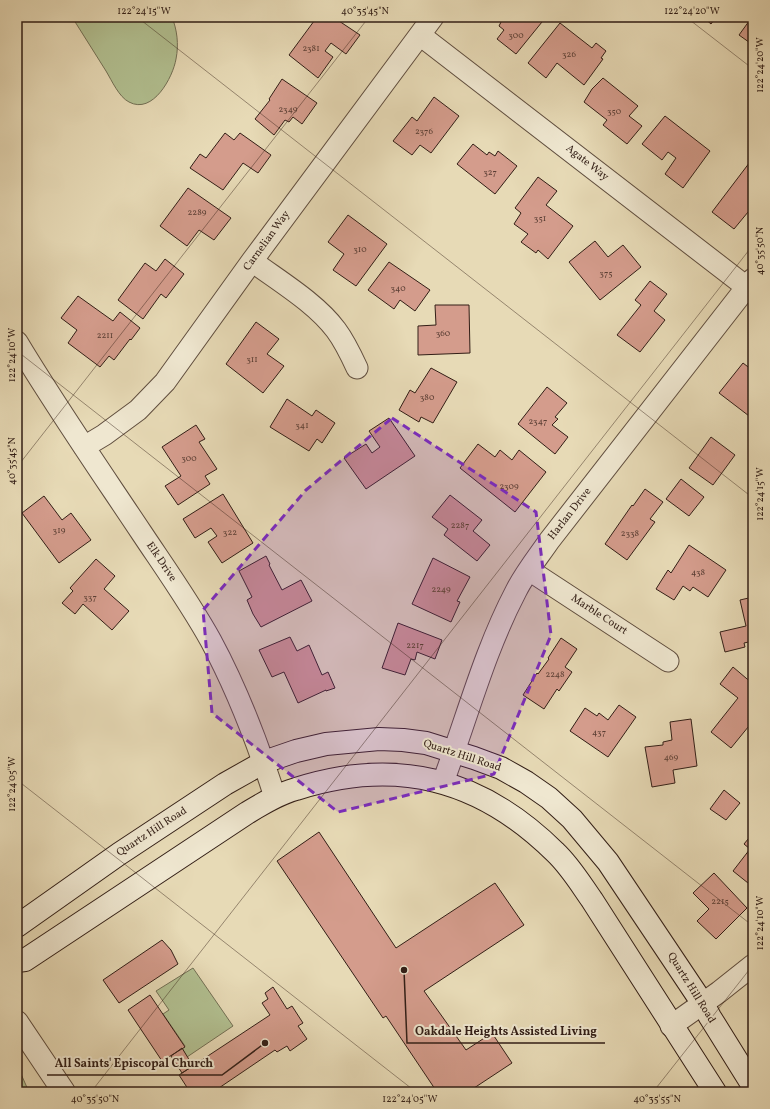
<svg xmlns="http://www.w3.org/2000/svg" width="770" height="1109" viewBox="0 0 770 1109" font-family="Vollkorn,serif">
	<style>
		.green { fill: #b2c091; stroke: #726f54 }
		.building { fill: #d49c8c; stroke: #321e16 }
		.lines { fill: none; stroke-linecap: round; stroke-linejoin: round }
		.minor-casing { stroke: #5f4d3e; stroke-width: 23 }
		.tertiary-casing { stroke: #5f4d3e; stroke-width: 24 }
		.secondary-casing { stroke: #321e16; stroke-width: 24 }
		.minor { stroke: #efe7d0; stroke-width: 21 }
		.tertiary { stroke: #efe7d0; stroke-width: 22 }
		.secondary { stroke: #efe7d0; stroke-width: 22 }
		.marked { fill: #7b2cbf; fill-opacity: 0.2; stroke: #7b2cbf; stroke-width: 3; stroke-dasharray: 8 5; stroke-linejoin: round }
		.ticks { fill: none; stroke: #321e16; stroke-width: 1; stroke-opacity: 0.45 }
		.labels { text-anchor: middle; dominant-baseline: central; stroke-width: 4; stroke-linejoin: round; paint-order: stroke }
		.number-label { font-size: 9px; fill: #5a3e34 }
		.street-label { font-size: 11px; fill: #321e16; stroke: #efe7d0 }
		.leader { fill: none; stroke: #321e16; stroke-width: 1.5 }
		.callout-dot { fill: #321e16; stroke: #efe7d0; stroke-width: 1.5 }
		.callout-label { font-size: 12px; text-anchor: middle; font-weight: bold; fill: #321e16; stroke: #efe7d0; stroke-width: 4; stroke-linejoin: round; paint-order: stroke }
		.neatline { fill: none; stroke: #321e16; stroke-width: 1.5 }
		.ticks-label { font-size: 10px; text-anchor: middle; fill: #321e16 }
	</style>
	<rect width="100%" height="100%" fill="#e7dab6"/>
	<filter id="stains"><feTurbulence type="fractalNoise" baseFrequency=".005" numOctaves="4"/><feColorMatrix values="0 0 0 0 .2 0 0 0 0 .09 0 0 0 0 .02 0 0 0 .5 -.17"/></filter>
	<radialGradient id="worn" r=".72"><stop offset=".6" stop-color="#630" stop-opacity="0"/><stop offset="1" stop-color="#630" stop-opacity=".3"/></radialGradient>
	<!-- green -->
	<path class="green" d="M72 17H172C177 30 179 44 176 59 173 77 153 115 129 102 119 97 112 81 106 71 95 53 83 35 72 17Z
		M193 968 233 1026 187 1057 182 1048 185 1046 163 1014 169 1010 156 991Z
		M17 1065 29 1092H17Z"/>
	<!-- building -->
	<path class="building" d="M317 17H333L360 35 346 54 331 43 325 51 333 57 318 78 289 55Z
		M494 17H535L542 22 516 54 497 39 504 30 499 26 501 22Z
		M703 17H716L711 24Z
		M752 17H753V45L739 35Z
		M560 23 592 48 596 43 606 51 601 58 603 59 584 85 557 63 546 78 528 63Z
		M603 78 638 106 629 116 642 126 627 144 603 125 607 120 584 102 592 89Z
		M282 79 317 103 302 124 293 117 289 122 285 120 274 135 255 119 270 100 269 99Z
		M434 97 459 116 431 153 420 145 412 155 393 141 412 117 417 121Z
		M665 116 710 151 683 188 665 174 676 158 668 152 662 160 642 144Z
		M225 133 234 140 240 133 271 155 258 173 243 163 223 190 190 168 200 154 206 158Z
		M473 144 487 155 489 152 495 156 498 151 517 166 495 194 457 164Z
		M753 158V201L751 203 753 206 734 229 712 212Z
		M538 177 557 191 546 205 573 226 548 259 538 250 536 253 521 242 528 234 514 224 521 213 515 208Z
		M188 188 231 218 214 240 199 230 187 246 160 226Z
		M348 215 387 244 356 286 333 270 344 254 328 242Z
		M595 241 608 257 623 245 641 267 600 300 569 262Z
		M165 259 184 274 166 298 161 294 143 319 118 300 145 263 156 271Z
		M389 262 430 290 415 311 400 300 394 309 368 290Z
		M650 281 667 294 654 311 665 320 640 352 617 335 641 305 635 300Z
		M78 296 113 321 120 312 140 328 131 340 130 339 114 360 109 356 100 367 68 343 77 330 61 318Z
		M435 305H469L470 353 418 355V326L436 325Z
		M256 322 279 339 267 354 284 366 263 393 226 364Z
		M743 363 752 370 753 372V419L719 393Z
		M431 368 457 382 433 423 421 417 419 422 399 410 410 390 415 393Z
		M547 387 567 403 555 417 558 419 552 425 568 437 555 454 518 424Z
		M287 399 312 416 316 410 335 423 322 443 317 439 309 451 270 427Z
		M389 418 415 456 366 489 344 458 366 444 372 453 380 447 369 431Z
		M196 425 205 439 199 442 217 469 205 476 210 484 178 505 165 486 181 476 162 447Z
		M711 437 735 455 713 485 689 468Z
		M478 444 495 457 500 450 512 460 519 450 546 472 515 512 460 468Z
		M681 479 704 497 689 516 666 499Z
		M645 489 663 502 650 519 655 522 627 560 605 544 632 505 633 506Z
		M223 494 253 543 222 563 208 542 217 536 211 528 195 538 183 519Z
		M450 495 482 520 473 531 490 545 477 561 444 535 448 529 432 517Z
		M44 496 62 520 71 513 91 540 59 563 22 513Z
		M689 545 726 570 708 597 693 587 690 591 683 586 674 600 656 589 668 570 671 573Z
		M266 556 270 564 269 565 282 590 301 580 312 601 261 627 253 614 247 600 252 597 239 571Z
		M433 558 470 577 457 601 460 602 451 622 412 604Z
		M96 559 115 576 104 589 129 611 112 630 83 604 75 614 62 603 73 591 70 588Z
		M753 597V641L744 643 745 647 725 652 720 632 746 626 740 600Z
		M398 623 442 640 435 659 417 652 415 660 411 659 405 675 382 668Z
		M290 637 297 651 309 645 322 675 328 672 335 688 326 691V690L298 703 284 672 272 677 259 650Z
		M561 638 577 649 565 667 572 672 559 691 557 689 544 709 523 695 537 673 538 674 549 659 548 658Z
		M733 667 753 684V721L731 748 711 732 738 698 720 684Z
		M619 705 636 717 608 757 570 731 585 708 597 716 599 713 608 720Z
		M691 719 697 766 673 770 675 783 652 787 645 747 663 745V742L672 740 670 722Z
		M724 790 740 803 726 820 710 809Z
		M319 832 396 948 495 883 524 925 424 991 466 1050 492 1033 512 1063 468 1092H437L386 1016 383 1018 277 861Z
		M753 833V887L733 871 750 849 744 844Z
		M714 873 747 908 716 939 697 921 709 909 693 893Z
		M162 940 171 950 178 964 119 1003 103 980Z
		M273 987 287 1009 292 1006 303 1023 298 1026 307 1039 290 1051 287 1046 277 1052 275 1050 213 1092H190L179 1075 270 1015 262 1003 268 999 265 993Z
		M150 995 185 1047 162 1061 128 1010Z
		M182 1048 193 1066 182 1073 171 1056Z"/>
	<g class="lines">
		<!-- minor casing -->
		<g class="minor-casing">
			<path id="minor" d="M420 35 753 292
				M252 261C279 281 316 303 336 330 345 342 351 355 357 368
				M17 342C56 407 99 469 141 532 165 568 190 603 211 641 238 691 258 744 275 797
				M84 447 104 435 138 410 165 382 252 261 433 17
				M529 570 668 661
				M443 782C467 718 484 652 516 591 525 573 538 557 549 541L753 279
				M671 1026 719 992 753 965"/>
		</g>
		<!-- tertiary casing -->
		<g class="tertiary-casing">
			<path id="tertiary" d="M17 1022 64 1092"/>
		</g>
		<!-- secondary casing -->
		<g class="secondary-casing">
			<path id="secondary" d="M17 926 119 854 225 784 264 762 296 751 326 744 379 739 403 740 426 743 474 758 501 768 526 782 549 798 572 819 608 862 703 1004 710 1017 753 1086
				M17 961 25 960 247 813C262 804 278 794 296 789 396 757 480 778 555 852 570 866 580 883 592 900L715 1092"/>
		</g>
		<!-- minor -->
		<use href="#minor" class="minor"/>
		<!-- tertiary -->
		<use href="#tertiary" class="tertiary"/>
		<!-- secondary -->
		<use href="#secondary" class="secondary"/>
	</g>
	<!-- marked area -->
	<path class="marked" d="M392 418 536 512 551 635 494 774 338 812 212 713 203 610 306 490Z"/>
	<!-- ticks -->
	<path class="ticks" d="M137 17 753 498M686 17 753 69M17 351 753 926M17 467 369 17M17 780 416 1092M91 1092 753 245M653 1092 753 965"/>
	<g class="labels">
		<!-- number labels -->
		<g class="number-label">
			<text x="516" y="35">300</text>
			<text x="311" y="48">2381</text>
			<text x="569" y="54">326</text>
			<text x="288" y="109">2349</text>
			<text x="614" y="111">350</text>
			<text x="424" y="131">2376</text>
			<text x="490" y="172">327</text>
			<text x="197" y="212">2289</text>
			<text x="540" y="218">351</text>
			<text x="360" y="249">310</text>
			<text x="606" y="273">375</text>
			<text x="398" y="288">340</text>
			<text x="443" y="333">360</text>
			<text x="105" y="335">2211</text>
			<text x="252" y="359">311</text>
			<text x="427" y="397">380</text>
			<text x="538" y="421">2347</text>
			<text x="302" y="425">341</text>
			<text x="189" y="458">300</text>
			<text x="509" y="486">2309</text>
			<text x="460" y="525">2287</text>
			<text x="59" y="530">319</text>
			<text x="230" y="532">322</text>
			<text x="630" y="533">2338</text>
			<text x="698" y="572">438</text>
			<text x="441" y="589">2249</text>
			<text x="90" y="597">337</text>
			<text x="415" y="645">2217</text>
			<text x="555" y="674">2248</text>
			<text x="599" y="732">437</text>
			<text x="671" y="757">469</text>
			<text x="720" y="901">2215</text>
		</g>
		<!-- street labels -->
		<g class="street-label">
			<text transform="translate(587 163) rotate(38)">Agate Way</text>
			<text transform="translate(267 241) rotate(-54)">Carnelian Way</text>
			<text transform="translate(570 514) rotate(-52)">Harlan Drive</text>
			<text transform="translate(161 562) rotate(56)">Elk Drive</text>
			<text transform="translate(599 615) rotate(33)">Marble Court</text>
			<text transform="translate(462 756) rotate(18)">Quartz Hill Road</text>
			<text transform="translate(152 832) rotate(-33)">Quartz Hill Road</text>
			<text transform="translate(691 988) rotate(58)">Quartz Hill Road</text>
		</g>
	</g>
	<!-- callouts -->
	<path class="leader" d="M404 970L407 1043H605M265 1043L222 1075H47"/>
	<g class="callout-dot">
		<circle cx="404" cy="970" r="4"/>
		<circle cx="265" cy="1043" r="4"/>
	</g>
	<g class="callout-label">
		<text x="506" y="1035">Oakdale Heights Assisted Living</text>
		<text x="134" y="1067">All Saints' Episcopal Church</text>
	</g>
	<!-- margin -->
	<rect width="770" height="1109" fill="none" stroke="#e7dab6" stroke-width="44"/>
	<rect x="22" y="22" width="726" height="1065" class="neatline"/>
	<g class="ticks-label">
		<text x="144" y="14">122°24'15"W</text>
		<text x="365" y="14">40°35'45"N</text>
		<text x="692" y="14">122°24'20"W</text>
		<text transform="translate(759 65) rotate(-90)" y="4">122°24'20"W</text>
		<text transform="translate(759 251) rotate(-90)" y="4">40°35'50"N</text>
		<text transform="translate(11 355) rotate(-90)" y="4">122°24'10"W</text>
		<text transform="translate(11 461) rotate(-90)" y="4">40°35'45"N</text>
		<text transform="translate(759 494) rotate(-90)" y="4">122°24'15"W</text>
		<text transform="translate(11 784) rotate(-90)" y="4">122°24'05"W</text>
		<text transform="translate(759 923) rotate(-90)" y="4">122°24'10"W</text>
		<text x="95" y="1102">40°35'50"N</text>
		<text x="410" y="1102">122°24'05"W</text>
		<text x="657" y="1102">40°35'55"N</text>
	</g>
	<rect width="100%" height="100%" filter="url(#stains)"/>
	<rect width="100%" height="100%" fill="url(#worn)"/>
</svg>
